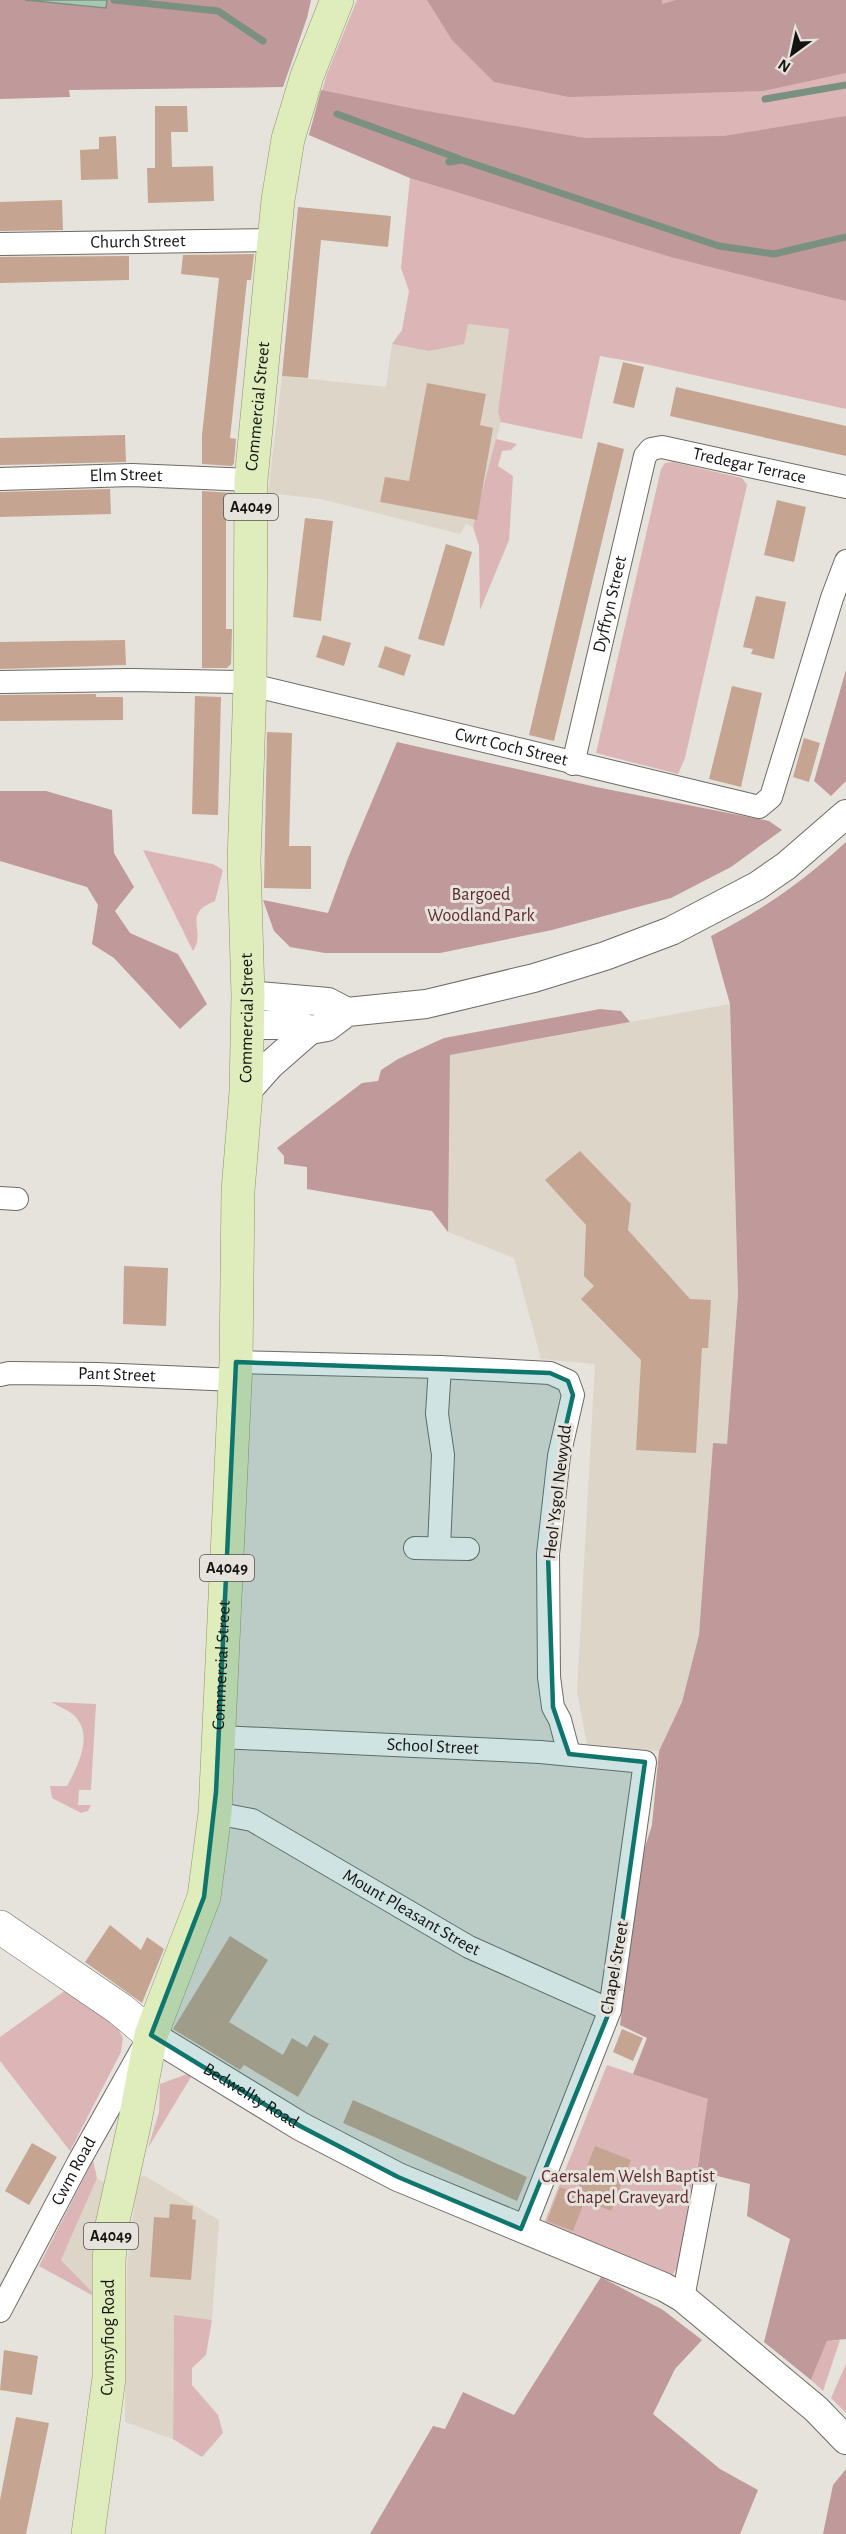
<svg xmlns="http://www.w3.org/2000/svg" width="846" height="2534" viewBox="0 0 846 2534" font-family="'Alegreya Sans',sans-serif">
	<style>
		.built { fill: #dcd5c8 }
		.green { fill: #dcb6b7 }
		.forest { fill: #c0999a }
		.water { fill: #a6c7b1; stroke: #7a9181; stroke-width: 1.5 }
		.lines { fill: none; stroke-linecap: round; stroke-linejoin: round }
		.stream { stroke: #7a9181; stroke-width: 7 }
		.building { fill: #c5a592 }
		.minor-casing { stroke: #6e6b65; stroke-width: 24 }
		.tertiary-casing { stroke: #6e6b65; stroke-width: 30 }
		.secondary-casing { stroke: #6e6b65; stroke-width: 34 }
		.primary-casing { stroke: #8b9963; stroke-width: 34 }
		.minor { stroke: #fff; stroke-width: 22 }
		.tertiary { stroke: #fff; stroke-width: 28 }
		.secondary { stroke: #fff; stroke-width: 33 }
		.primary { stroke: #dfecbb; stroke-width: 33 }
		.marked { fill: #0f766e; fill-opacity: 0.2; stroke: #0f766e; stroke-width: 4.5; stroke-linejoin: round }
		.labels { text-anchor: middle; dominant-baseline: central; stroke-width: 6; stroke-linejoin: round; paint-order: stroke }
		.shield { fill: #e6e2dc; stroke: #54524f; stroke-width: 1.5 }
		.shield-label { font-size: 16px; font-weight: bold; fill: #151412 }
		.street-label { font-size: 18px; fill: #151412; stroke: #e6e2dc }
		.park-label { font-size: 18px; fill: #5f2a2f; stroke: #e6e2dc }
	</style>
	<rect width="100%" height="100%" fill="#e6e2dc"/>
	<!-- built -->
	<path class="built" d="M468 324 509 329 498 412 501 422 473 527 466 524 460 534 321 499 268 493 282 376 386 387 392 344 429 351Z
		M730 1004 738 1295 727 1444H713L699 1635 682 1702 659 1751 587 1744 577 1692 595 1364 541 1359 514 1258 448 1232 450 1055Z
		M145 2176 219 2220 212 2320 174 2316 173 2439 125 2422 127 2267 137 2185 140 2177Z
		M97 2178 107 2184 99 2299 61 2260Z"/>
	<!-- green -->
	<path class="green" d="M357 0H846V409L645 364 600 356 582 439 501 422 498 412 509 329 468 324 464 344 429 351 392 344 402 330 409 291 401 268 410 178 309 135 327 74Z
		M496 439 517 444 511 450 502 451 498 466 513 476 509 540 480 610 479 546 473 527Z
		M673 462 742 478 747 485 685 758 678 774 596 753 661 469 665 463Z
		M143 850 213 864 223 870 215 901C181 914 207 931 193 951Z
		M51 1702 96 1704 91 1790H79L78 1805H91L88 1811 81 1813 52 1798 50 1786H67C78 1766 96 1731 71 1713 65 1709 57 1705 51 1702Z
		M66 1990 117 2027 123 2038 121 2052 70 2151 0 2061V2037Z
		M607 2065 709 2099 680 2264 672 2275 543 2226Z
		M187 2074 191 2077 148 2148 159 2112 160 2084Z
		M93 2160 97 2178 61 2260 99 2299 39 2266Z
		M174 2315 212 2320 206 2355 192 2368V2385L218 2415 223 2433 202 2457 173 2439Z
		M840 2340 823 2391 811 2380 827 2341Z
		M846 2364V2413L831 2398Z"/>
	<!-- forest -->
	<path class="forest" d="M0 0H25L105 8 107 0H311L307 18 283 87 69 90 70 97 0 99Z
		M427 0H662V4L676 0H846V73L763 91 569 97 494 82 452 40Z
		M321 90 415 109 585 138 724 136 846 116V301L671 257 410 178 309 135Z
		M846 670V781L831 796 814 781Z
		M397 742 596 787 769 821 782 830 731 867 671 898 552 930 440 953H325L290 947 274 931 263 900 328 913 348 858Z
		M0 791H46L112 810 114 853 134 887 115 911 130 933 178 954 207 1004 180 1029 114 958 92 944 98 905 87 887 0 861Z
		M846 842V2339L827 2341 811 2380 764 2342 790 2239 747 2216 750 2184 697 2171 708 2099 633 2074 647 2038 620 2025 641 1860 652 1825 659 1751 682 1702 699 1635 713 1443 727 1444 738 1295 730 1004 711 936C766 908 801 883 846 842Z
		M600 1009 621 1011 630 1022 450 1055 448 1232 432 1211 307 1189V1167L284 1164V1156L277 1148 362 1083 378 1081 381 1070 398 1059 444 1038Z
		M601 2277 663 2310 702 2340 675 2369 653 2414 720 2469 758 2490 740 2534H370L433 2426 445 2429 463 2392 514 2415Z
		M846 2469V2534H823L833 2485Z"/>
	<!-- water -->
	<path class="water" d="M25 0H107L106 8Z"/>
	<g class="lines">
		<!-- stream -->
		<path class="stream" d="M114 0 218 11 263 41
			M765 99 846 85
			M337 114 460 159
			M449 162 462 160 719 246 774 254 846 237"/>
	</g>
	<!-- building -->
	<path class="building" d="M155 106H187L188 132H171L172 167 213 166 214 201 148 203 147 168H155Z
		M116 136 118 179 81 180 80 150 99 149V137Z
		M62 200 63 230 0 231V202Z
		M298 207 391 216 388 247 321 240 308 378 282 376Z
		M254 254 251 280H247L230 438 236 439 234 463 232 466 202 464V435L219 278 181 274 183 255Z
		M129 256V280L0 283V257Z
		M623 362 644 367 634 408 613 403Z
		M427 383 486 394 480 425 493 428 477 520 380 502 385 477 409 481Z
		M676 387 846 426V456L670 416Z
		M125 435 126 462 0 465V438Z
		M598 442 624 449 554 741 529 735Z
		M110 489 111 514 0 517V492Z
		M202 491 232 493V512H226V629H232L231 664 227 668H202Z
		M777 500 806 507 794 562 764 555Z
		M305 518 333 521 321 621 293 617Z
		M446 544 472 552 444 646 418 639Z
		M756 596 786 602 774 659 751 654 753 649 743 647Z
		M323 635 351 643 344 666 316 657Z
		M125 640 126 665 0 669V642Z
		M385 646 411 655 404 676 378 667Z
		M732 686 762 693 741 787 709 779Z
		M96 694V697H123V720L0 721V695Z
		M195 696 221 697 218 815 192 814Z
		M267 732 292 733 289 846H311V889L264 888Z
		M804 738 820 743 809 782 793 777Z
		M580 1151 631 1204 628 1230 690 1299 711 1300 708 1348H702L696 1453 636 1450 641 1360 581 1299 594 1286 584 1276 586 1225 545 1180Z
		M124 1266 168 1268 166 1326 123 1324Z
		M110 1925 141 1950 147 1937 164 1949 142 2003 85 1962Z
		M230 1936 268 1960 229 2022 283 2055 292 2038 307 2047 314 2035 329 2044 298 2097 244 2065 240 2070 173 2029Z
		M622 2029 643 2038 633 2061 613 2052Z
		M353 2100 527 2177 517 2201 343 2123Z
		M32 2143 57 2157 29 2205 5 2191Z
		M595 2146 631 2160 611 2211 585 2200 573 2231 547 2221 560 2187 576 2194Z
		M170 2204 193 2206 192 2219 196 2220 191 2280 150 2277 154 2217 169 2218Z
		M4 2350 38 2356 32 2395 0 2390Z
		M16 2417 49 2423 26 2534H0V2500Z"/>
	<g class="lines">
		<!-- minor casing -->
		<g class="minor-casing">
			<g id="minor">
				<path id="s1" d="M0 244 275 240"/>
				<path id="s2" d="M0 479 132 475 251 480"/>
				<path id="s3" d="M0 682 131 680 239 682 759 807 771 797 832 598 846 561"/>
				<path id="s4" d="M573 764 645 456 651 449 662 447 846 487"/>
				<path d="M0 1198 17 1199"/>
				<path d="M236 1362 440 1367 550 1373 568 1381 573 1395 559 1456 548 1554 549 1677 553 1707 560 1720 569 1754"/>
				<path id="s5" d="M0 1375 9 1373 97 1374 235 1380"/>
				<path d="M415 1548 468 1549"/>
				<path d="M439 1548 443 1455 437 1414 440 1367"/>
				<path id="s6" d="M220 1737 540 1752 645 1762 610 2010 527 2221 521 2229"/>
				<path id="s7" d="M215 1813 252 1820 469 1947 610 2010"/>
				<path d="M683 2298 705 2182"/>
				<path id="s8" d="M0 2311 78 2163 141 2051"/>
			</g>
		</g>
		<!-- tertiary casing -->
		<g class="tertiary-casing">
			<g id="tertiary">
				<path d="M248 995 328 1002 347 1012"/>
				<path d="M247 1025H299L310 1030 327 1027 347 1012 426 1004 534 978 605 956 671 931 757 886 786 866 846 814"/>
				<path d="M246 1092 270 1065 310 1030"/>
				<path id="s9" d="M151 2035 300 2126 398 2177 664 2287 683 2298 816 2409 846 2440"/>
			</g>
		</g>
		<!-- secondary casing -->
		<g class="secondary-casing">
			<path id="secondary" d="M0 1927 120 2009 151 2035"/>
		</g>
		<!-- primary casing -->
		<g class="primary-casing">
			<g id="primary">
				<path id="s10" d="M88 2534 109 2378V2261L112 2225 135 2121 151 2035 204 1897 215 1813 236 1362 238 1191 246 1092 248 995 244 861 250 685 251 480 278 200 288 139 307 76 337 0"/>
			</g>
		</g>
		<!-- minor -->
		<use href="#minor" class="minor"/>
		<!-- tertiary -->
		<use href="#tertiary" class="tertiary"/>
		<!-- secondary -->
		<use href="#secondary" class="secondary"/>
		<!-- primary -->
		<use href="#primary" class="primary"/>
	</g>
	<!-- marked area -->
	<path class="marked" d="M236 1362 550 1373 568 1381 573 1395 559 1456 548 1554 553 1707 569 1754 645 1762 610 2010 521 2229 398 2177 300 2126 151 2035 204 1897 216 1792Z"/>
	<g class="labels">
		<!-- shield labels -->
		<g class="shield">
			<rect x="224" y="494" width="54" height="26" rx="4.5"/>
			<rect x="200" y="1555" width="54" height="26" rx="4.5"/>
			<rect x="84" y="2223" width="54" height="26" rx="4.5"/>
		</g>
		<g class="shield-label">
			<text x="251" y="507">A4049</text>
			<text x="227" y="1568">A4049</text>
			<text x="111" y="2236">A4049</text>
		</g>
		<!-- street labels -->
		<g class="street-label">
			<text stroke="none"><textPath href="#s1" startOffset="138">Church Street</textPath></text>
			<text stroke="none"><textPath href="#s10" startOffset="2145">Commercial Street</textPath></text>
			<text stroke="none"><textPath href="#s4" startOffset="426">Tredegar Terrace</textPath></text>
			<text stroke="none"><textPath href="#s2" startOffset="126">Elm Street</textPath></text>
			<text stroke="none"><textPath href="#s4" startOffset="164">Dyffryn Street</textPath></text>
			<text stroke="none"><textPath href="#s3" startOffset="519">Cwrt Coch Street</textPath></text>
			<text stroke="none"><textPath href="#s10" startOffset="1533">Commercial Street</textPath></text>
			<text stroke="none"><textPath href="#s5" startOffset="117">Pant Street</textPath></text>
			<text transform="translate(558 1492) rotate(-83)">Heol Ysgol Newydd</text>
			<text stroke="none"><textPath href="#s10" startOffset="885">Commercial Street</textPath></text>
			<text stroke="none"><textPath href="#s6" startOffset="213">School Street</textPath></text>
			<text stroke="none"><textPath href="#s7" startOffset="222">Mount Pleasant Street</textPath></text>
			<text transform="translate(615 1968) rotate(-80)">Chapel Street</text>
			<text stroke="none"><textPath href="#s9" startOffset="117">Bedwellty Road</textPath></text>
			<text stroke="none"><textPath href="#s8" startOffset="158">Cwm Road</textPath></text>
			<text stroke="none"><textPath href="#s10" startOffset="198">Cwmsyfiog Road</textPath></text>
		</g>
		<!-- park labels -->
		<g class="park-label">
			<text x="481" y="895">Bargoed<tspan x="481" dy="21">Woodland Park</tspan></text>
			<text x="628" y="2177">Caersalem Welsh Baptist<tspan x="628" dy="21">Chapel Graveyard</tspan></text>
		</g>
	</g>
	<!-- north arrow -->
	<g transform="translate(792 54) rotate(213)" stroke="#e6e2dc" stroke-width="4.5" paint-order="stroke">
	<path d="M0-4.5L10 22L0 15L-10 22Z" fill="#151412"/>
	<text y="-9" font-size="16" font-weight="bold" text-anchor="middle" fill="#151412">N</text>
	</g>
</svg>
